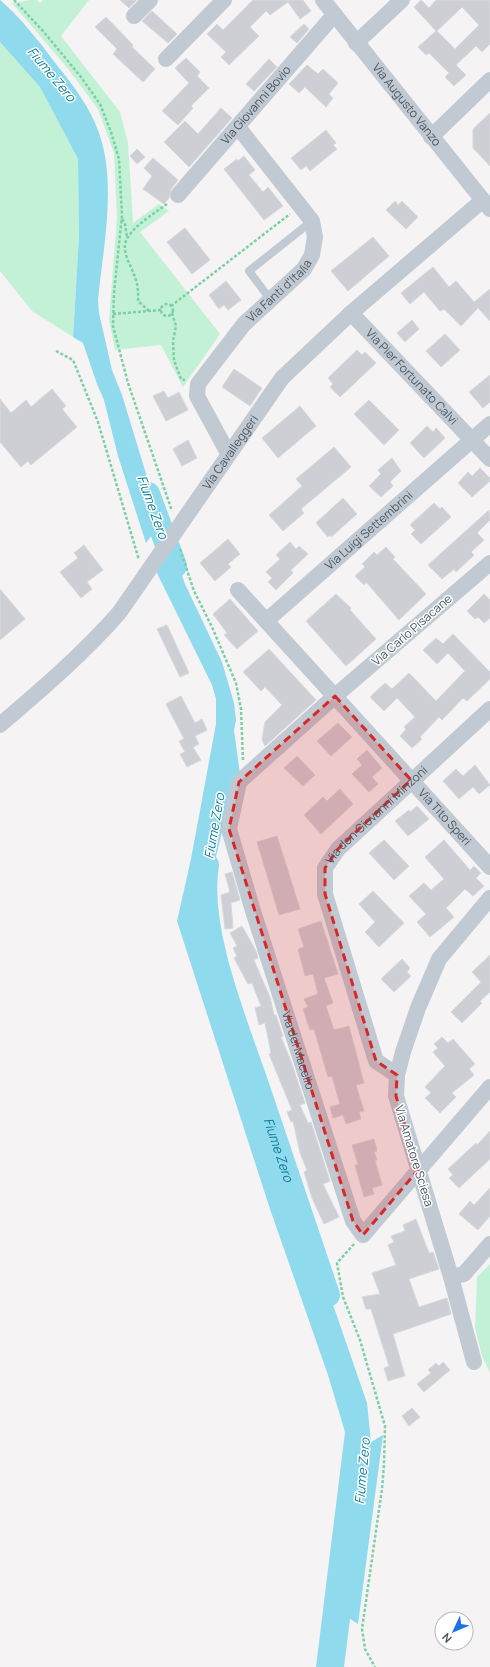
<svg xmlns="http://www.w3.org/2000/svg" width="490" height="1667" viewBox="0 0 490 1667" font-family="Manrope,sans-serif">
<rect width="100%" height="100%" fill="#f5f3f3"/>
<g fill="#c3f1d5">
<polygon points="30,0 37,0 40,3 43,0 89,0 61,36 120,112 128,143 133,223 159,204 169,211 140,232 220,334 183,387 161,345 115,350 109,320 117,218 114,153 98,109 69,70 12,3"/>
<polygon points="0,42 40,87 78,159 79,237 73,337 32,311 0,271"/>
<polygon points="490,1264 490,1373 482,1356 475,1328 477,1277"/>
</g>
<g fill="#90daee">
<path d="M0,0C21,18 39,41 56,64C73,85 90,107 99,133C117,183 103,248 98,300L99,313L112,370L122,395L161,523L146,543L118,456L104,400L97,384L83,343L73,337L79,237L78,159L40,87L0,42Z"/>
<polygon points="172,548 185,584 222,662 234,703 236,720 234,730 240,774 231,794 202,915 285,1177 330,1296 367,1403 371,1442 383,1435 358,1624 350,1619 344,1667 316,1667 345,1432 328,1375 270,1209 177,921 191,859 216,724 216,699 212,685 155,569"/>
</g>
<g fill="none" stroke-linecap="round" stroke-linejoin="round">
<g stroke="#90daee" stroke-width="24">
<polyline points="148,494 175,566"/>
<path id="s1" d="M207,865C196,930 237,1026 258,1088C281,1157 305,1226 328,1295"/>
</g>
</g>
<g fill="#cdcfd5" stroke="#d7d9de" fill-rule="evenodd">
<polygon points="120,0 137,0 129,8"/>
<polygon points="253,0 303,0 311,11 300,19 288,2 270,15 266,11 250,27 259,36 229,65 221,57 226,52 207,34 217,24 223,30"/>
<path d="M421,0L429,8L436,0H490V44L482,52L476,46L456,65L466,75L454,86L445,77L449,73L429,53L426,55L418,47L436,31L414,7ZM462,7L479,25L455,49L437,31Z"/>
<polygon points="152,11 177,34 168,43 142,21"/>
<polygon points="106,17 133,45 132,47 155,69 143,82 113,54 117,49 95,27"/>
<polygon points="304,24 309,29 297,43 290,37"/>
<polygon points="186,58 200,72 197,76 209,88 191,106 193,108 178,125 162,111 189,83 175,68"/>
<polygon points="269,59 277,67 254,91 246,84"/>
<polygon points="307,65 318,74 323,69 338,83 329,94 333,98 326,107 305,87 299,93 289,84"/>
<polygon points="221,108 232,118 189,167 164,142 185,121 198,134"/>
<polygon points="490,113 490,166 473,148 473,129"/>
<polygon points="326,130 336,143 333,145 337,149 310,171 306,166 301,170 291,158"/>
<polygon points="137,149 145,157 137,164 130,156"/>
<polygon points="244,156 255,170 249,175 263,192 268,187 283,206 264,220 224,169 237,159 238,161"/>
<polygon points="153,158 178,180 171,189 169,198 164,204 143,189 152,176 144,168"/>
<polygon points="395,201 398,205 402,201 418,217 406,229 386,210"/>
<polygon points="185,228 210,260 192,274 167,242"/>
<polygon points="373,237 389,256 348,291 331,271"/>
<polygon points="433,267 449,287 456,281 474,302 490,289 490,321 478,308 461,326 444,309 440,311 424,292 410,304 401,293"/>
<polygon points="226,281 241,300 228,310 224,305 219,309 209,295"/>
<polygon points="412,320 419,329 405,342 397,333"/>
<polygon points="445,334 460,350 441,367 426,351"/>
<polygon points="357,350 362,355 365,352 376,363 340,397 330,387 333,384 328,378"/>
<polygon points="234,369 262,388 250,406 222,387"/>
<polygon points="490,375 490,402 483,408 469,392"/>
<polygon points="52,389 66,406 62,409 77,427 31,465 28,461 21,467 0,442 0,399 11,413 26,400 31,407"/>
<polygon points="164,391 168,398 179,392 188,410 166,421 153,396"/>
<polygon points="369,400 399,430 384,445 354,414"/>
<polygon points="300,406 316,426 278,458 262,438"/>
<polygon points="427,426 433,432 436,428 445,438 424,458 410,443"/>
<polygon points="188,440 197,458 182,466 173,449"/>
<polygon points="334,447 351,467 301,509 304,513 283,531 269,515 302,486 296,479"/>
<polygon points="392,458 401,471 390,482 393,486 381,497 369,486 381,474 378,470"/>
<polygon points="480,468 490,478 490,481 472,497 458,483 468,472 472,476"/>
<polygon points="343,498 357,514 331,537 330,535 328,537 316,523"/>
<polygon points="434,503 440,509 442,507 451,517 421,544 411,534 415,530 410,525"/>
<polygon points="489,510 490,520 477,533 484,540 471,552 474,555 456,572 454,569 442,579 428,565"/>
<polygon points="228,539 240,554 228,564 231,567 215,581 200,563"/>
<polygon points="290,542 296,549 299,546 308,554 291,570 293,573 276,590 268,582 272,578 266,572 280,559 276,555"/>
<polygon points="84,545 103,570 87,582 92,589 81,598 60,572 78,558 74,553"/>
<polygon points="386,547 395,557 393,559 426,594 399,620 366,582 364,585 355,576 365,567 362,564 374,552 377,555"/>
<polygon points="0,589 25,619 0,640"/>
<polygon points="336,594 351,608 350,610 376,639 346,666 306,621"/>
<polygon points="484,594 490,600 490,618 484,623 478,617 475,619 467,611"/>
<polygon points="230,599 258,631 237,649 224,635 227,633 213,614"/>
<polygon points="167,625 189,673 180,677 157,629"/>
<polygon points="453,634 490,672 490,679 467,701 463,698 442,720 439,717 420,737 422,739 412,748 400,736 406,729 404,727 415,717 397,698 384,711 370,697 385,683 392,689 409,673 436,701 465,671 448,653 437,664 423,650 436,638 443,644"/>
<polygon points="269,649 316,700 265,746 262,740 265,722 282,705 265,687 261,691 243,672"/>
<polygon points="181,696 195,723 202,719 207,730 195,736 199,744 193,747 201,760 187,767 180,754 185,752 179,741 184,739 166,704"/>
<polygon points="338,723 352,737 331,756 317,741"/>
<polygon points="367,750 382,768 372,777 378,784 369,792 352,774 362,765 357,759"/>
<polygon points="297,756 315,775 303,786 284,768"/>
<polygon points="475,765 490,785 479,794 473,787 459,799 443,781 456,769 463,776"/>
<polygon points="340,789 353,804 321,834 304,815 323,797 327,801"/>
<polygon points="417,806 429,819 408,836 395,821 409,810 410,812"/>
<polygon points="277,836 300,909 279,915 257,842"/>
<polygon points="384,840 409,866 394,880 369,853"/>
<polygon points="444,840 470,870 474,866 481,873 476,878 484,886 473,896 465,889 446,908 454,917 430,937 417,922 426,914 409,896 424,883 431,890 444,879 425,857"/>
<polygon points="232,872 240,900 231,903 233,928 225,929 221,895 230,892 225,874"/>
<polygon points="373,891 404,923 379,947 365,932 375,922 359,904"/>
<polygon points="321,921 338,974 324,978 333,1003 326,1006 334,1030 349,1026 364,1083 356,1085 364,1111 359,1112 361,1119 346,1124 343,1115 333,1118 330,1107 340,1104 332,1076 328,1077 314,1029 310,1030 303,1009 308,1007 304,999 318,994 313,974 305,976 298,949 304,947 298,929"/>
<polygon points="242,926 256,951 258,958 254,960 270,997 274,1015 276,1015 283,1036 281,1037 291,1061 305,1103 300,1105 308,1123 311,1122 330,1181 323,1184 339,1217 324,1224 312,1198 304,1172 307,1170 300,1153 293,1121 291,1122 287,1112 292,1110 269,1054 271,1053 265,1023 259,1025 255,1008 261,1006 252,983 248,984 234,958 237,956 233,948 237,946 230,933"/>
<polygon points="490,955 490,992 480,1001 482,1003 462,1023 451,1012 481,982 472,972"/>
<polygon points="402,959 410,968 407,972 411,976 394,992 381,979"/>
<polygon points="442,1037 448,1043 453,1039 475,1064 469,1069 474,1075 452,1093 456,1097 440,1113 425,1098 431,1093 425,1087 445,1066 433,1052 438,1048 434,1044"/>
<polygon points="490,1131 490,1159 459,1188 449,1178 453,1175 448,1169 476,1143 477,1145"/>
<polygon points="374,1139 377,1151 374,1152 377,1160 375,1160 382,1185 372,1188 374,1194 364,1197 355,1165 358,1164 352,1145"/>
<polygon points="490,1188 490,1216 478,1230 459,1214 470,1201 474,1205"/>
<polygon points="416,1219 429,1253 433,1252 439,1269 409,1279 419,1307 447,1298 451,1314 393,1334 405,1376 388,1381 384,1368 389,1366 371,1309 366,1309 362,1297 380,1294 372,1273 396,1265 388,1245 394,1242 391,1236 405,1231 403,1225"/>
<polygon points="443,1362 450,1370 424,1392 417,1384 431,1373 428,1370 436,1363 439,1366"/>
<polygon points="412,1408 420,1417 409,1426 402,1416"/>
</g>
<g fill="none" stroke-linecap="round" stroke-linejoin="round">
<g stroke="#7ad0a6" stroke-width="2.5" stroke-dasharray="3 2" stroke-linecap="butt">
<polyline points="14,0 43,31 81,77 100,104 111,132 119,159 122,215 114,293 113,326 128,383 172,511"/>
<polyline points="122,219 125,224 127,237"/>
<circle cx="167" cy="310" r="6"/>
<polyline points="171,306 290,214"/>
<path d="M149,311L138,301C139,287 136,278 130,265C127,259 124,251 125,244C128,229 155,213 167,204"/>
<polyline points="172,313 176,326 173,341 174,360 181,379 185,380"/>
<polyline points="113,314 161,310"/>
<polyline points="56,351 73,360 98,422 139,560"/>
<polyline points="180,549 194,591 212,627 236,683 241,709 243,760"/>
<polyline points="354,1244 337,1263 343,1297 360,1340 385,1426 384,1465 382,1489 362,1629 365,1649 375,1667"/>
</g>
<polyline stroke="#c1cad2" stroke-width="8" points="270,299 249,271 312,221"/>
<g stroke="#c1cad2" stroke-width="16">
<path id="s2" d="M323,0L490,209"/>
<polyline points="134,16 150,0"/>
<polyline points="356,43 402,0"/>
<polyline points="166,59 224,0"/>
<polyline points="431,137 490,80"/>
<path id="s3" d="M178,195L334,15"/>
<path id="s4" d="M351,313L490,459"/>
<path id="s5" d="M228,453L197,396L198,384L244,324L304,269L312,255L315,237L312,221L238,127"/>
<path id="s6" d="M490,563L335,696L239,782L229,829L253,911L353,1221L363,1235L490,1087"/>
<path id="s7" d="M238,590L490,867"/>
<path id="s8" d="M266,621L490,424"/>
<path id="s9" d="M0,725C42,689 83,654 119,613L282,378L351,313L483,200"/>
<path id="s10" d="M397,1075L376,1061L325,894V868L338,849L490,709"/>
<polyline points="451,1277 464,1274 490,1244"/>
<polyline points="474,1362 451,1277 396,1096 397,1075 403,1052 418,1008 439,959 490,898"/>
</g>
</g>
<path fill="#d62828" fill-opacity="0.2" stroke="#d62828" stroke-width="3" stroke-dasharray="8 5" stroke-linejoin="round" d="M335,696L411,780L338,849L325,868V894L376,1061L397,1075L396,1096L418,1170L363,1235L353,1221L229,829L239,782Z"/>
<g text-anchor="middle" stroke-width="3" stroke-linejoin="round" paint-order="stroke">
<g font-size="12" fill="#4a5661" stroke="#fff">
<text dy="4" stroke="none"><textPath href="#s3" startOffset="119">Via Giovanni Bovio</textPath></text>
<text dy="4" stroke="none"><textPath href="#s2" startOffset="134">Via Augusto Vanzo</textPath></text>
<text dy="4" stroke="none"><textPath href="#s5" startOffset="201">Via Fanti d'Italia</textPath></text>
<text dy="4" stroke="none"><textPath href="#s4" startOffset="88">Via Pier Fortunato Calvi</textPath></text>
<text dy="4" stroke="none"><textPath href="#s9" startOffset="359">Via Cavalleggeri</textPath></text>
<text dy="4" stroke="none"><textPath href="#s8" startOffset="137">Via Luigi Settembrini</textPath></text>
<text transform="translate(412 630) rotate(-41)" y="4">Via Carlo Pisacane</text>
<text dy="4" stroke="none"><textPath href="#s10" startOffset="300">Via don Giovanni Minzoni</textPath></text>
<text dy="4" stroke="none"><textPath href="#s7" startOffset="307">Via Tito Speri</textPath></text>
<text dy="4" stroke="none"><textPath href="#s6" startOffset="613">Via del Macello</textPath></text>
<text transform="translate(414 1156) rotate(73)" y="4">Via Amatore Sciesa</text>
</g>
<g font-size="13" font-style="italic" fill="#0c7c9b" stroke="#fff">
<text transform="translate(52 74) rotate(50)" y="5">Fiume Zero</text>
<text transform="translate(153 507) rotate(70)" y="5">Fiume Zero</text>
<text transform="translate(214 826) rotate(-80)" y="5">Fiume Zero</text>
<text dy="5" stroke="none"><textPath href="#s1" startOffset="296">Fiume Zero</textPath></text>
<text transform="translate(362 1471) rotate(-85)" y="5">Fiume Zero</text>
</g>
</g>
<g transform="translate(454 1631) rotate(226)"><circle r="19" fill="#ffffff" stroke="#b7bbc0"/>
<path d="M0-3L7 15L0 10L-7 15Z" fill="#1a73e8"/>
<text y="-6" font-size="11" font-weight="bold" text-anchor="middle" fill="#4a5661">N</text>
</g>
</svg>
